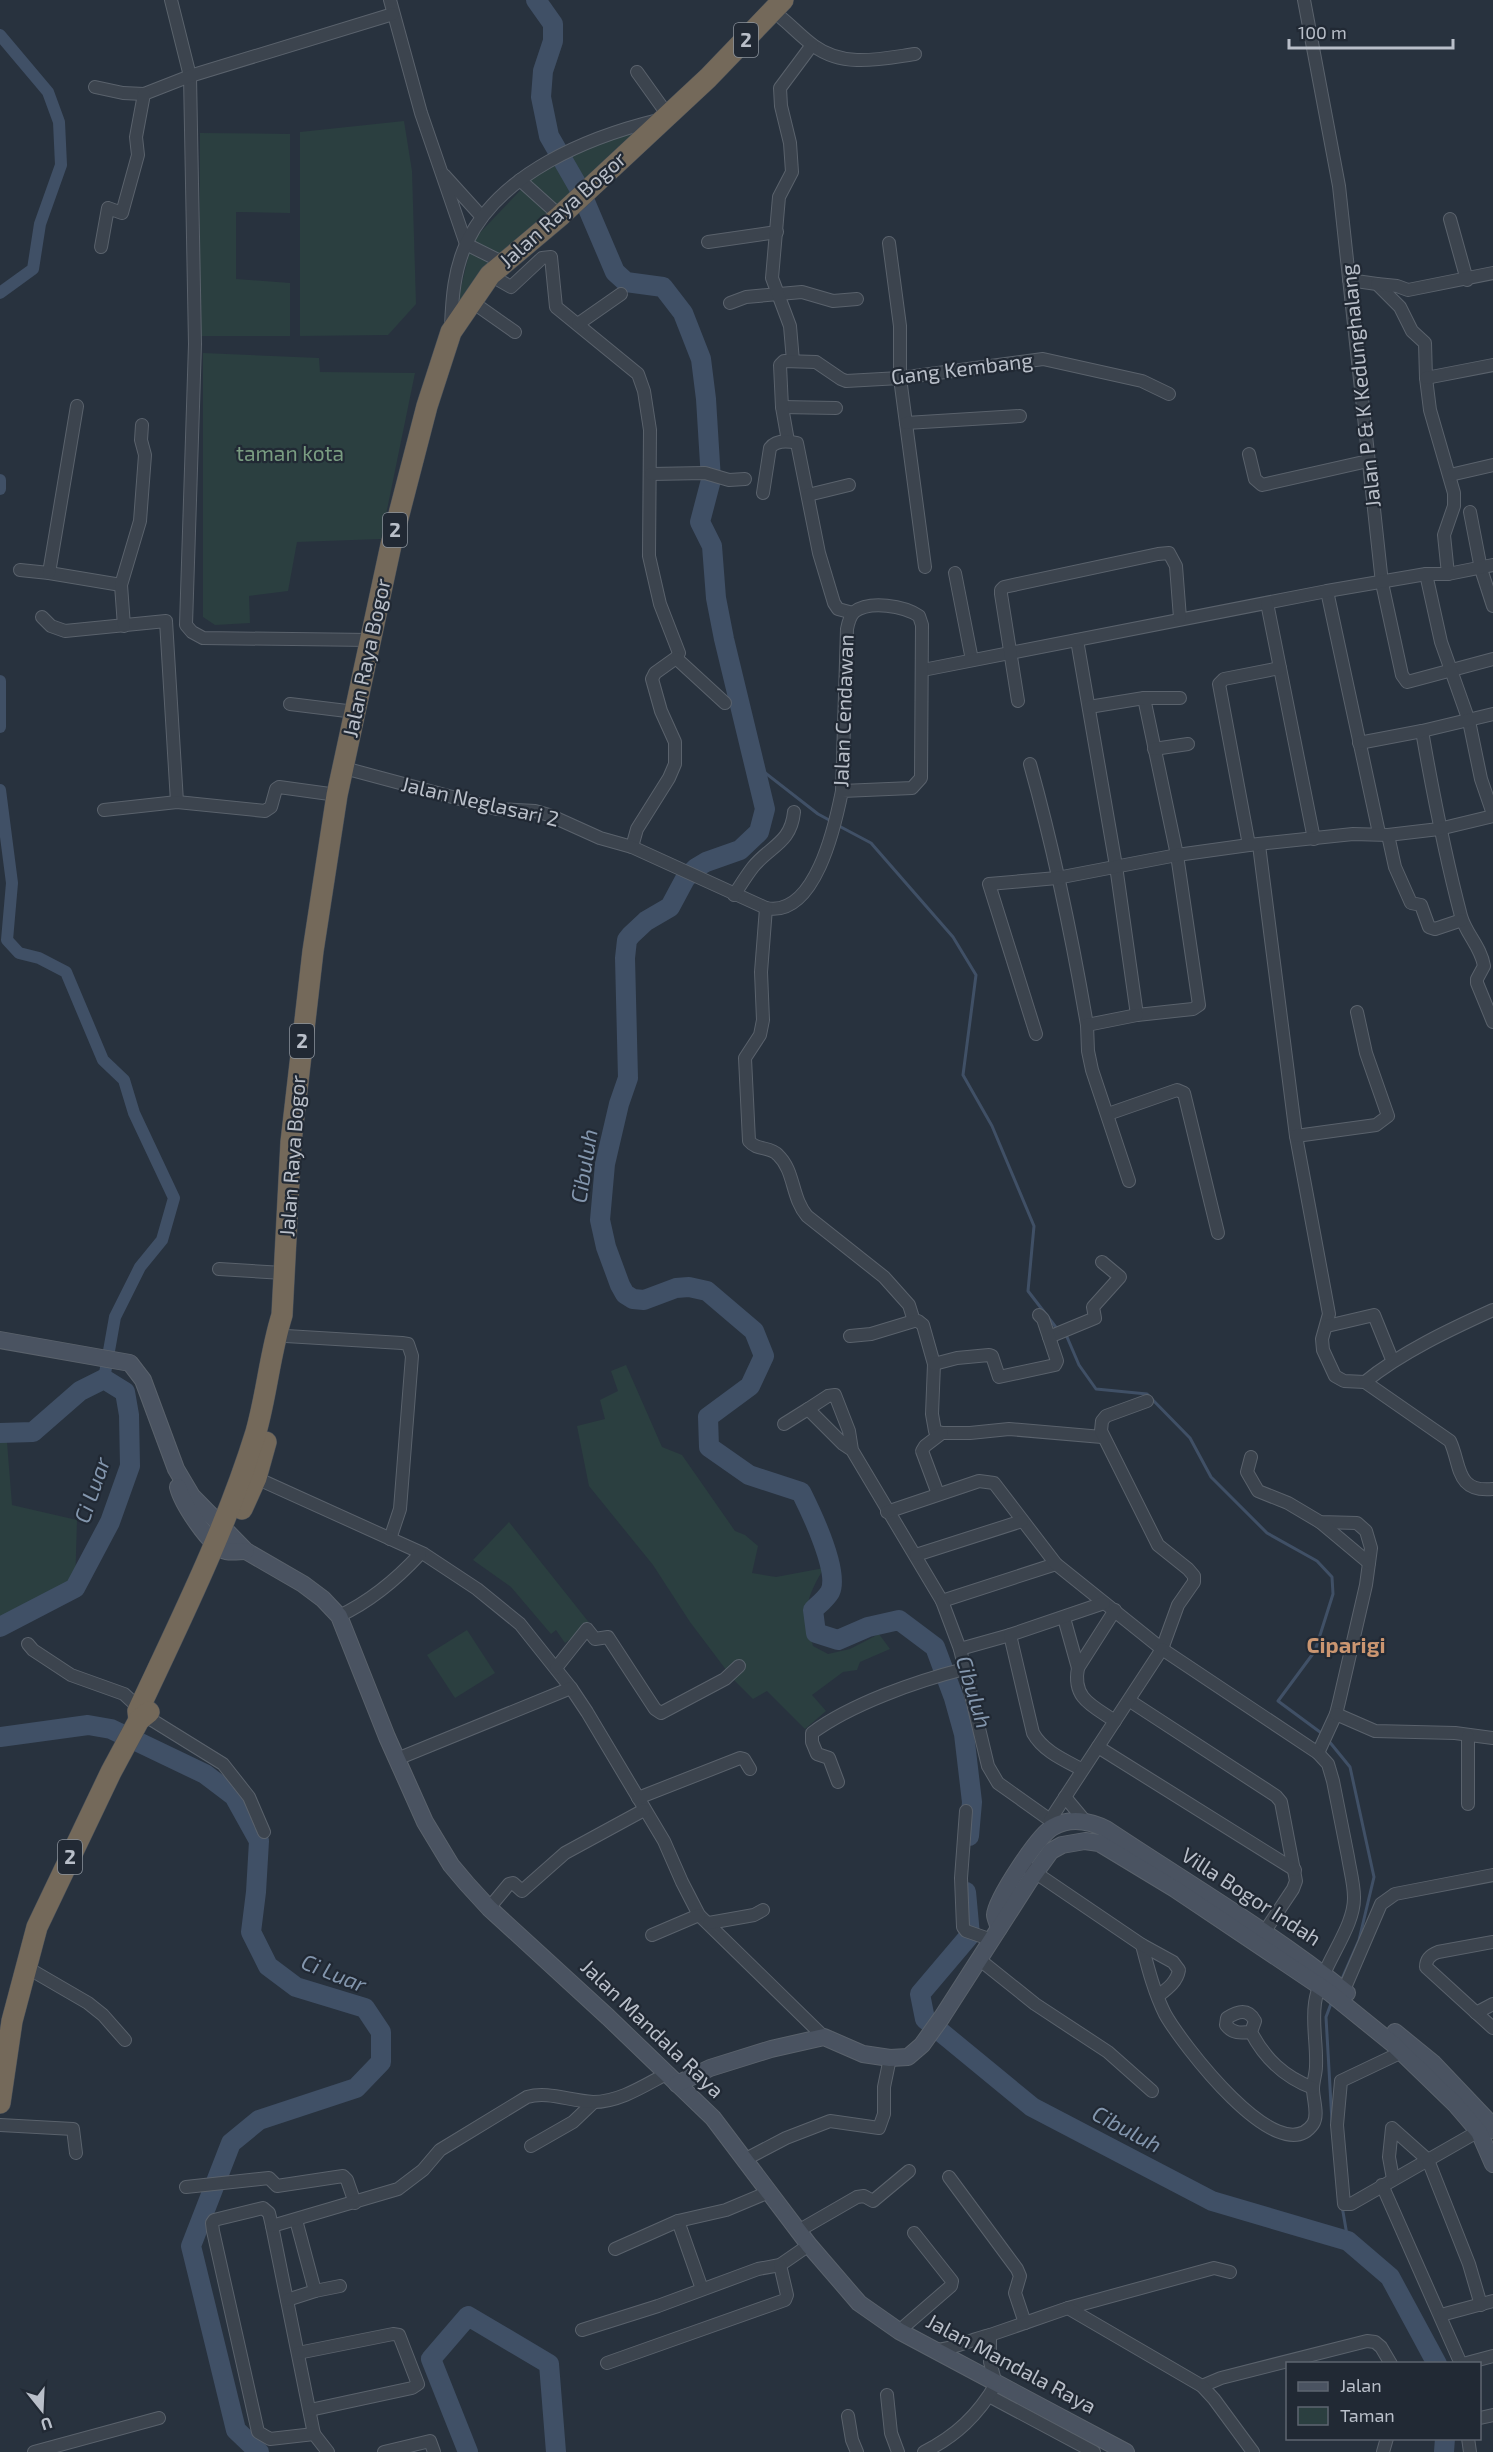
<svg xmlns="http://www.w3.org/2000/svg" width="1493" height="2452" viewBox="0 0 1493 2452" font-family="'Exo 2',sans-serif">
<rect width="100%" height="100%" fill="#28323e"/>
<g fill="#2b3f40">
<polygon points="404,121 412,171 416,304 388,335 300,336 300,132"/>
<polygon points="656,122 457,304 472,241 534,176 592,143"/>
<polygon points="200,133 290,134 290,213 236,212 236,279 290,283 290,336 199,336"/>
<polygon points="203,353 319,358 320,372 415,373 381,539 297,542 288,591 249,596 250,623 215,625 203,617"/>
<path d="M626,1365L662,1447L682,1455L735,1531L745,1535L758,1546L752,1573L776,1577L824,1568C805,1600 803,1610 813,1646L828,1654L850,1649L879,1634L890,1649L860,1662L857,1670L843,1672L812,1695L826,1711L805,1729L767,1691L753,1699L733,1679L690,1622L653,1565L589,1486L577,1426L605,1419L600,1400L618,1391L611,1371Z"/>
<polygon points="0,1430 6,1430 12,1505 77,1520 75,1588 5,1622 0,1627"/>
<polygon points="509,1522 591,1625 565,1643 556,1630 551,1634 511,1587 473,1560"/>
<polygon points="467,1630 495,1673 455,1698 427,1655"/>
</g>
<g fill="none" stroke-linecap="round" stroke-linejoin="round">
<g stroke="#405066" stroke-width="3">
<polyline points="755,765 818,814 831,821"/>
<polyline points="839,826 871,843 953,937 976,975 963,1075 992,1126 1034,1226 1028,1291 1058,1330"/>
<polyline points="1067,1337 1079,1365 1096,1389 1147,1394 1190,1438 1211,1477 1267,1533 1317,1561 1332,1577 1333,1594 1315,1651 1278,1701 1324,1735"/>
<polyline points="1328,1740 1350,1767 1374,1877 1359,1940 1341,1981"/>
<polyline points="1332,2122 1326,2017 1332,2001"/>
<polyline points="1342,2206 1348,2241"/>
</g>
<g stroke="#405066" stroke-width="12">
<polyline points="0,35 48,92 59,122 61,165 40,224 33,269 0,293"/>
<polyline points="0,480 0,489"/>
<polyline points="0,681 0,727"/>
<polyline points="0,790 12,883 7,940 19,953 39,958 66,972 103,1060 124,1080 134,1113 174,1198 162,1240 140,1267 115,1317 104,1379"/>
</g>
<g stroke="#405066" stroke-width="20">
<path d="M536,0L553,24V41L543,71L541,97L549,136L580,190L615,272L626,282L663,287L683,313L701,359L706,399L711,480L700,522L712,546L716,598L724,639L765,809L759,832L740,850L706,862L696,868L685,879L670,907L646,921L631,935L627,940L625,958L628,1078L619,1104L605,1164L600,1220L606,1247L620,1285L625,1294L633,1299L644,1300L676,1288L689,1287L707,1291L754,1331L764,1356L750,1386L708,1417L709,1447L749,1475L801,1492C811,1512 840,1572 830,1592C826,1599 818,1605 813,1610L816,1633L838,1640L868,1627L899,1620L935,1647L954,1698L964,1734L972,1802L969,1836"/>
<polyline points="0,1433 33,1432 80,1391 104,1379 125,1392 129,1415 130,1466 110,1522 75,1588 0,1627"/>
<polyline points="0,1737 88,1725 111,1729 205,1774 234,1796 259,1841 256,1892 251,1932 268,1966 296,1987 365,2008 381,2032 381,2062 356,2088 259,2120 231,2143 191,2246 236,2430 259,2452"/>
<polyline points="966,1892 970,1935 920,1994 925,2019 1032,2107 1212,2201 1348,2241 1390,2277 1437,2364"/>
<polyline points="468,2452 431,2359 468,2316 549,2364 556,2452"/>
<polyline points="1444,2452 1445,2438"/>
</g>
<g stroke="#5a626c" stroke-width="14">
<g id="street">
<polyline points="171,0 190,76 195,344 186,625 192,632 203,638 370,640"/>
<polyline points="390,0 421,113 466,244 504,263"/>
<polyline points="1304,0 1339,186 1382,583 1402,675 1407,682 1411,681 1493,659"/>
<path d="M774,12C788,22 800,36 814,46C844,68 880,59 915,54"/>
<polyline points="637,72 667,114"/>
<polyline points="95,87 123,93 144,94 190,76 393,14"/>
<polyline points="444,175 482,217"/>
<polyline points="520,180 560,216"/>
<polyline points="1450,219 1467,280"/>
<polyline points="708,242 777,232"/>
<polyline points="889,243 900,326 900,378 925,567"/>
<polyline points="101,247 108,208 122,213 138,155 136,137 144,94"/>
<polyline points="490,275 511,287 542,258 551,257 556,307 638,374 644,391 650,430 649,556 660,604 679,653 676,658 655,673 652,679 661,711 675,742 675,764 669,778 637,829 632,847"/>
<polyline points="1349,280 1377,284 1400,307 1412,331 1425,343 1426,378 1430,410 1454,493 1454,506 1444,535 1448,574"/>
<polyline points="1377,284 1397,286 1408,290 1493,273"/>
<polyline points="471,301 515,332"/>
<polyline points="730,303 746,297 802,292 833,301 857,299"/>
<polyline points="578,324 621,294"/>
<path d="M451,327C452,299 454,269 467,242C500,173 588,137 658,120"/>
<polyline points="793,361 790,326 772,278 779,197 792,172 790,143 781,106 780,88 812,45"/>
<polyline points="1426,378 1493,365"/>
<polyline points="782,407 836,408"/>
<polyline points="906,423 1020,416"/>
<polyline points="788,441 782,407 780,365 784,361 816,362 841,379 846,381 900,378 1043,359 1142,381 1169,394"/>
<polyline points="1249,454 1255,479 1262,485 1368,461"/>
<polyline points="651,474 705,473 729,480 745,479"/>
<polyline points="1450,475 1493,465"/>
<path d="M763,493L770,448C776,440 788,441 797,443L819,553L834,603L838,609L853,613"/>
<polyline points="808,495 849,485"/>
<polyline points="1470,512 1481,569 1493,606"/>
<polyline points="20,570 49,573 121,585"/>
<polyline points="49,573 77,406"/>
<polyline points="955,573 972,660"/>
<polyline points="1426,574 1441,642 1469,721 1481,779 1493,814"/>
<polyline points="1327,591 1379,833"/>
<polyline points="42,617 51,626 65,631 166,621 177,802"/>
<polyline points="124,626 121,585 140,521 145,455 141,440 142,425"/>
<polyline points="1077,640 1116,866 1137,1015 1193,1009 1199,1005 1177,855 1144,698"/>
<polyline points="676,658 725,703"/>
<polyline points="1280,668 1314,839"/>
<polyline points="923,670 1327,591 1426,574 1448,574 1493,565"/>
<polyline points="1018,701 1001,594 1001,590 1004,587 1158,554 1169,553 1176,566 1180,618"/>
<polyline points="290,704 355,712"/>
<polyline points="1089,707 1144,698 1180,698"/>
<path d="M1422,731C1433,794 1445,855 1461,916C1466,934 1481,947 1484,966L1477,979V983L1493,1022"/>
<polyline points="1359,743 1422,731 1493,714"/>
<polyline points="1154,749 1188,744"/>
<path d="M1030,764C1054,850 1072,937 1087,1025"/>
<path d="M344,768L497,809L535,811L549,815L600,838L632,847L766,908C815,918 835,826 842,791L847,629C848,624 850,616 854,612C870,600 904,606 919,616L922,625L921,778L912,788L842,791"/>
<polyline points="104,810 177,802 265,811 271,807 276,789 279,787 337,795"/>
<polyline points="1388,835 1395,867 1411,903 1421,905 1429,927 1435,929 1462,920"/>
<polyline points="1249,845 1219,684 1224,679 1280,668 1267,603"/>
<path d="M1259,845L1296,1136L1329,1314L1322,1339L1323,1350L1335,1376L1344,1381L1365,1382L1450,1441C1461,1464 1455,1493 1493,1489"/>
<path d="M734,895C740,886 746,876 753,867C770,846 791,843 794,812"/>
<path d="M766,908L761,972L763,1020L760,1035L745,1058L749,1141C757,1151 770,1146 778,1155C795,1171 791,1197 807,1216L884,1277L909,1305L914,1321"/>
<polyline points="1036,1034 989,884 1057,878 1177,855 1249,845 1353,834 1388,835 1439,829 1493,816"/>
<polyline points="1108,1114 1177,1090 1184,1093 1218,1233"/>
<polyline points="1296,1136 1376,1125 1388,1116 1366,1053 1357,1012"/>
<polyline points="1129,1181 1092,1070 1088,1051 1087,1025 1137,1015"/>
<polyline points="219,1269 284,1273"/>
<polyline points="1327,1326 1374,1315 1391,1357"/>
<polyline points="286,1336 402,1343 408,1344 412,1356 400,1509 390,1539"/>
<polyline points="850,1336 871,1334 914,1321 918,1321 923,1325 934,1364 932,1414 935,1431 942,1433 970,1433 1009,1429 1102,1437"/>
<polyline points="1049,1337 1095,1318 1093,1307 1120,1277 1102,1262"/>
<polyline points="934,1364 957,1358 989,1355 992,1356 999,1377 1055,1365 1057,1361 1043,1319 1039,1315"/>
<path d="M1365,1382C1400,1353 1451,1329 1493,1310"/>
<polyline points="784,1424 808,1409"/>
<polyline points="852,1450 849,1431 835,1395 828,1396 808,1409 843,1444 852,1450 942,1601 1056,1564"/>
<polyline points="1251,1457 1247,1472 1258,1491 1288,1503 1320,1522 1357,1523 1366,1531 1371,1548 1369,1563 1366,1585 1339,1702 1336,1714 1318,1753"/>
<polyline points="256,1478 424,1554 477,1589 520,1624 571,1688 587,1712 664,1841 682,1882 699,1915 824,2037"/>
<polyline points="938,1494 922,1451 925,1446 942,1433"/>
<polyline points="887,1512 979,1481 994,1483 1056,1564 1162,1649 1178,1605 1194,1582 1194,1576 1188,1569 1158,1545 1101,1431 1102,1421 1106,1416 1147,1401"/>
<polyline points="1320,1522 1369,1563"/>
<polyline points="916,1555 1022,1521"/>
<polyline points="942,1601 960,1649 988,1766 998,1783 1050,1820"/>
<path d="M339,1616C371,1601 396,1580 420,1554"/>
<polyline points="1064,1618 1078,1668"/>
<polyline points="28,1644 33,1650 71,1675 124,1694 152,1720 223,1764 249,1797 264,1832"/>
<polyline points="960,1649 1010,1635"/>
<polyline points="556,1668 587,1629 595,1639 608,1637 655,1709 661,1713 725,1679 739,1666"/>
<polyline points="1130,1701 1276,1796 1281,1802 1296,1881 1293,1889 1261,1937"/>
<polyline points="1336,1714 1375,1731 1455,1733 1493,1738"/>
<path d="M1115,1721C1093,1706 1072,1699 1078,1668L1115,1610"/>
<polyline points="1468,1736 1468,1804"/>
<polyline points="1098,1747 1295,1870"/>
<polyline points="397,1759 571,1688"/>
<path d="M1081,1769C1064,1760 1043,1751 1033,1733L1010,1635L1104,1603"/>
<path d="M838,1782L829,1758L817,1754L812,1742V1733C851,1704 917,1681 964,1669"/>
<polyline points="1065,1797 1085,1821"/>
<polyline points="638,1798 740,1758 744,1759 750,1769"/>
<polyline points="966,1811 961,1878 963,1927 966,1931 992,1940"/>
<path d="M1052,1827L1050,1820L1162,1649L1318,1753L1328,1764L1333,1781C1338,1806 1343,1832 1348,1857C1350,1870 1354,1884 1354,1897C1355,1929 1320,1966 1315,2003C1312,2024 1317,2045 1316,2066C1316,2074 1313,2081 1313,2089C1313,2099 1319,2115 1313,2124C1279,2173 1180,2041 1165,2014C1154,1992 1148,1968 1142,1945"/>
<path d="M1030,1869L1142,1945L1173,1962L1179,1970C1177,1982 1167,1989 1158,1996"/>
<polyline points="489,1908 509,1884 513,1883 522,1891 565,1853 644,1810"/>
<polyline points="709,1923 754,1915 763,1910"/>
<polyline points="652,1935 699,1915"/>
<path d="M1493,1942L1438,1952C1430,1955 1426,1959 1426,1967L1493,2028"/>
<polyline points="980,1960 1035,2004 1108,2052 1152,2091"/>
<polyline points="26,1967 88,2003 103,2015 125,2040"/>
<polyline points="1344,1990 1381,1904 1395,1894 1493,1875"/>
<polyline points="1476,2013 1493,2004"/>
<path d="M1251,2032C1241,2033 1233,2034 1226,2025L1227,2018C1238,2011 1248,2008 1255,2021L1251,2032C1265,2059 1284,2077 1313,2088"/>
<polyline points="1402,2052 1341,2081 1337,2125 1344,2204 1351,2204 1484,2128"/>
<polyline points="0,2125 73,2129 76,2153"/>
<polyline points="531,2146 573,2122 594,2102"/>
<polyline points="744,2160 786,2138 830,2121 879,2128 884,2114 884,2087 890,2058"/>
<polyline points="949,2177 1017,2269 1020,2276 1015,2293 1025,2323"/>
<polyline points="1393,2179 1389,2157 1392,2128 1428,2160 1469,2264 1481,2305"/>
<polyline points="1382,2185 1461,2364"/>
<polyline points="186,2187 269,2178 277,2186 343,2176 347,2180 355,2203"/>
<polyline points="678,2221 702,2289"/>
<polyline points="272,2226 314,2434"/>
<polyline points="798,2231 857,2197 864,2196 873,2201 909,2171"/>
<polyline points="615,2249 678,2221 726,2210 769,2192"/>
<polyline points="315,2291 340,2286"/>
<polyline points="287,2300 315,2291 296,2220"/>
<polyline points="1068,2308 1214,2268 1230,2272"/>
<polyline points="1441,2315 1493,2301"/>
<polyline points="582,2330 658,2306 758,2269 780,2265 809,2245"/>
<polyline points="899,2331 951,2286 952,2281 914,2233"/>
<path d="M935,2350C955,2349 971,2339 990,2335"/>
<polyline points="298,2353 393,2334 399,2335 418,2384 412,2388 310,2410"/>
<polyline points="607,2363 785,2300 787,2295 780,2265"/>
<polyline points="1463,2364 1493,2356"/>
<polyline points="1202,2386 1221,2378 1367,2341 1375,2342 1381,2347 1391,2364"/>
<polyline points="887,2395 891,2433 898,2452"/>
<polyline points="989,2396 1094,2452"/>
<polyline points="848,2416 852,2440 857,2452"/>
<polyline points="1480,2418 1493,2415"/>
<polyline points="1468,2438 1470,2452"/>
<polyline points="34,2452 159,2418"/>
<path d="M328,2452L314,2434L270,2439L258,2432L213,2231L212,2223L214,2220L263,2208L269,2213L272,2226L398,2189L423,2170L440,2150L527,2097C548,2091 570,2101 593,2102C620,2102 645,2085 668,2073"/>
<polyline points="384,2452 430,2441 434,2452"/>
<path d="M924,2452C956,2436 978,2415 996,2384L990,2362V2335L1068,2308L1202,2386L1214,2399L1253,2452"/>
<polyline points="1383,2452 1387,2438"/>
</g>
</g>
<g stroke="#5a626c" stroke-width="18">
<g id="secondary">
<polyline points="0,1340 130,1363 143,1380 176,1469 192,1496 246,1551 303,1584 323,1599 339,1616 387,1737 425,1822 451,1865 467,1884 489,1908 608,2017 713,2118 809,2245 859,2303 899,2331 1126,2452"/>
<path d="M178,1487C182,1503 210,1547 226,1551C232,1552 240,1551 246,1551"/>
<path d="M999,1928C998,1924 995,1918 995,1915C996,1899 1039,1834 1053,1827C1070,1817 1090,1821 1106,1829C1187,1883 1271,1932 1347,1993"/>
<polyline points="1395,2032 1433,2063 1491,2124 1493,2130"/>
<polyline points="677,2084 710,2068 771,2049 824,2037 863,2054 890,2058 908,2057 922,2045 942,2017 1030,1880 1051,1851 1062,1845 1085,1841 1099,1843 1175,1889 1330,1993 1393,2044 1455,2104 1479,2132 1493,2164"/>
</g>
</g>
<g stroke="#474f59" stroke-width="22">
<g id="highway">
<polyline points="242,1509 256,1478 266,1442"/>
<path d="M139,1720L138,1711C181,1619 226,1529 256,1432C267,1393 270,1353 282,1315L291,1142L313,951L337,795L391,545L427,406L451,332L490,275L560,216L708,78L783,0"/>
<polyline points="0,2103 12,2021 37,1927 111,1772 139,1720 149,1712"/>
</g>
</g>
<use href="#street" stroke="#3c444e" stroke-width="12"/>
<use href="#secondary" stroke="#4a5361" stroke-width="16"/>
<use href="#highway" stroke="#74695a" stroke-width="21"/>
</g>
<g text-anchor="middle" stroke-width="4.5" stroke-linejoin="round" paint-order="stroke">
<g fill="#212934" stroke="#8b929c" stroke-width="1.5">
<rect x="734" y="23" width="24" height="34" rx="4.5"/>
<rect x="383" y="513" width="24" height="34" rx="4.5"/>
<rect x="290" y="1024" width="24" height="34" rx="4.5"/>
<rect x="58" y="1840" width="24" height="34" rx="4.5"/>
</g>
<g font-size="20" font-weight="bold" fill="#b9bfc9">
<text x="746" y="47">2</text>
<text x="395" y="537">2</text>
<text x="302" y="1048">2</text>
<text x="70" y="1864">2</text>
</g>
<g font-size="21" fill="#b9bfc9" stroke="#212934">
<text transform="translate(563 210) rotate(-42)" y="7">Jalan Raya Bogor</text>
<text transform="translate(962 369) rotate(-7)" y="7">Gang Kembang</text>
<text transform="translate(1361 386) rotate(-96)" y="7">Jalan P &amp; K Kedunghalang</text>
<text transform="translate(367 658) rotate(-78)" y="7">Jalan Raya Bogor</text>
<text transform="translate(844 711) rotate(-88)" y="7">Jalan Cendawan</text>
<text transform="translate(480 802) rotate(13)" y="7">Jalan Neglasari 2</text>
<text transform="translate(293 1156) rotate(-86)" y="7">Jalan Raya Bogor</text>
<text transform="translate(1251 1897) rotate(33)" y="7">Villa Bogor Indah</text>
<text transform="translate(652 2029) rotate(44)" y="7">Jalan Mandala Raya</text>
<text transform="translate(1011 2364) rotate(28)" y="7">Jalan Mandala Raya</text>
</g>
<g font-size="21" fill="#799c81" stroke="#212934">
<text x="290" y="461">taman kota</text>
</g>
<g font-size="22" font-style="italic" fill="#8396ad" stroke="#212934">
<text transform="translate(584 1166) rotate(-81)" y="8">Cibuluh</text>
<text transform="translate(92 1490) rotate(-71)" y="8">Ci Luar</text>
<text transform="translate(974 1692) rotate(73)" y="8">Cibuluh</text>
<text transform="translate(334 1973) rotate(22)" y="8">Ci Luar</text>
<text transform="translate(1127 2129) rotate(28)" y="8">Cibuluh</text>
</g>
<g font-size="22" font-weight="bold" fill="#cb9671" stroke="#212934">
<text x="1346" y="1653">Ciparigi</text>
</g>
</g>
<rect x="1286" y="2362" width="195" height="78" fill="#212934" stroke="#5e6570" stroke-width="1.5"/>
<rect x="1298" y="2382" width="30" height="9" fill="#4a5361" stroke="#5e6570" stroke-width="1.5"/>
<text x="1340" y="2392" font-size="18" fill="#b9bfc9">Jalan</text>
<rect x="1298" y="2407" width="30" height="18" fill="#2b3f40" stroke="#5e6570" stroke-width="1.5"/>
<text x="1340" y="2422" font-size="18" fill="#b9bfc9">Taman</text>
<g transform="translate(42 2410) rotate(162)" stroke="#212934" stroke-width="4.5" paint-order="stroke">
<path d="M0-4.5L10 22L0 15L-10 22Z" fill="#b9bfc9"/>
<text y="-9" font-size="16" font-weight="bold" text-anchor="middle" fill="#b9bfc9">U</text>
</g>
<path d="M1289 39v9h164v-9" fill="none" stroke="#b9bfc9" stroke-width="3"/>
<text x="1298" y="39" font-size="18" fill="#b9bfc9" stroke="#212934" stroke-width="4.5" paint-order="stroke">100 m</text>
</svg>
